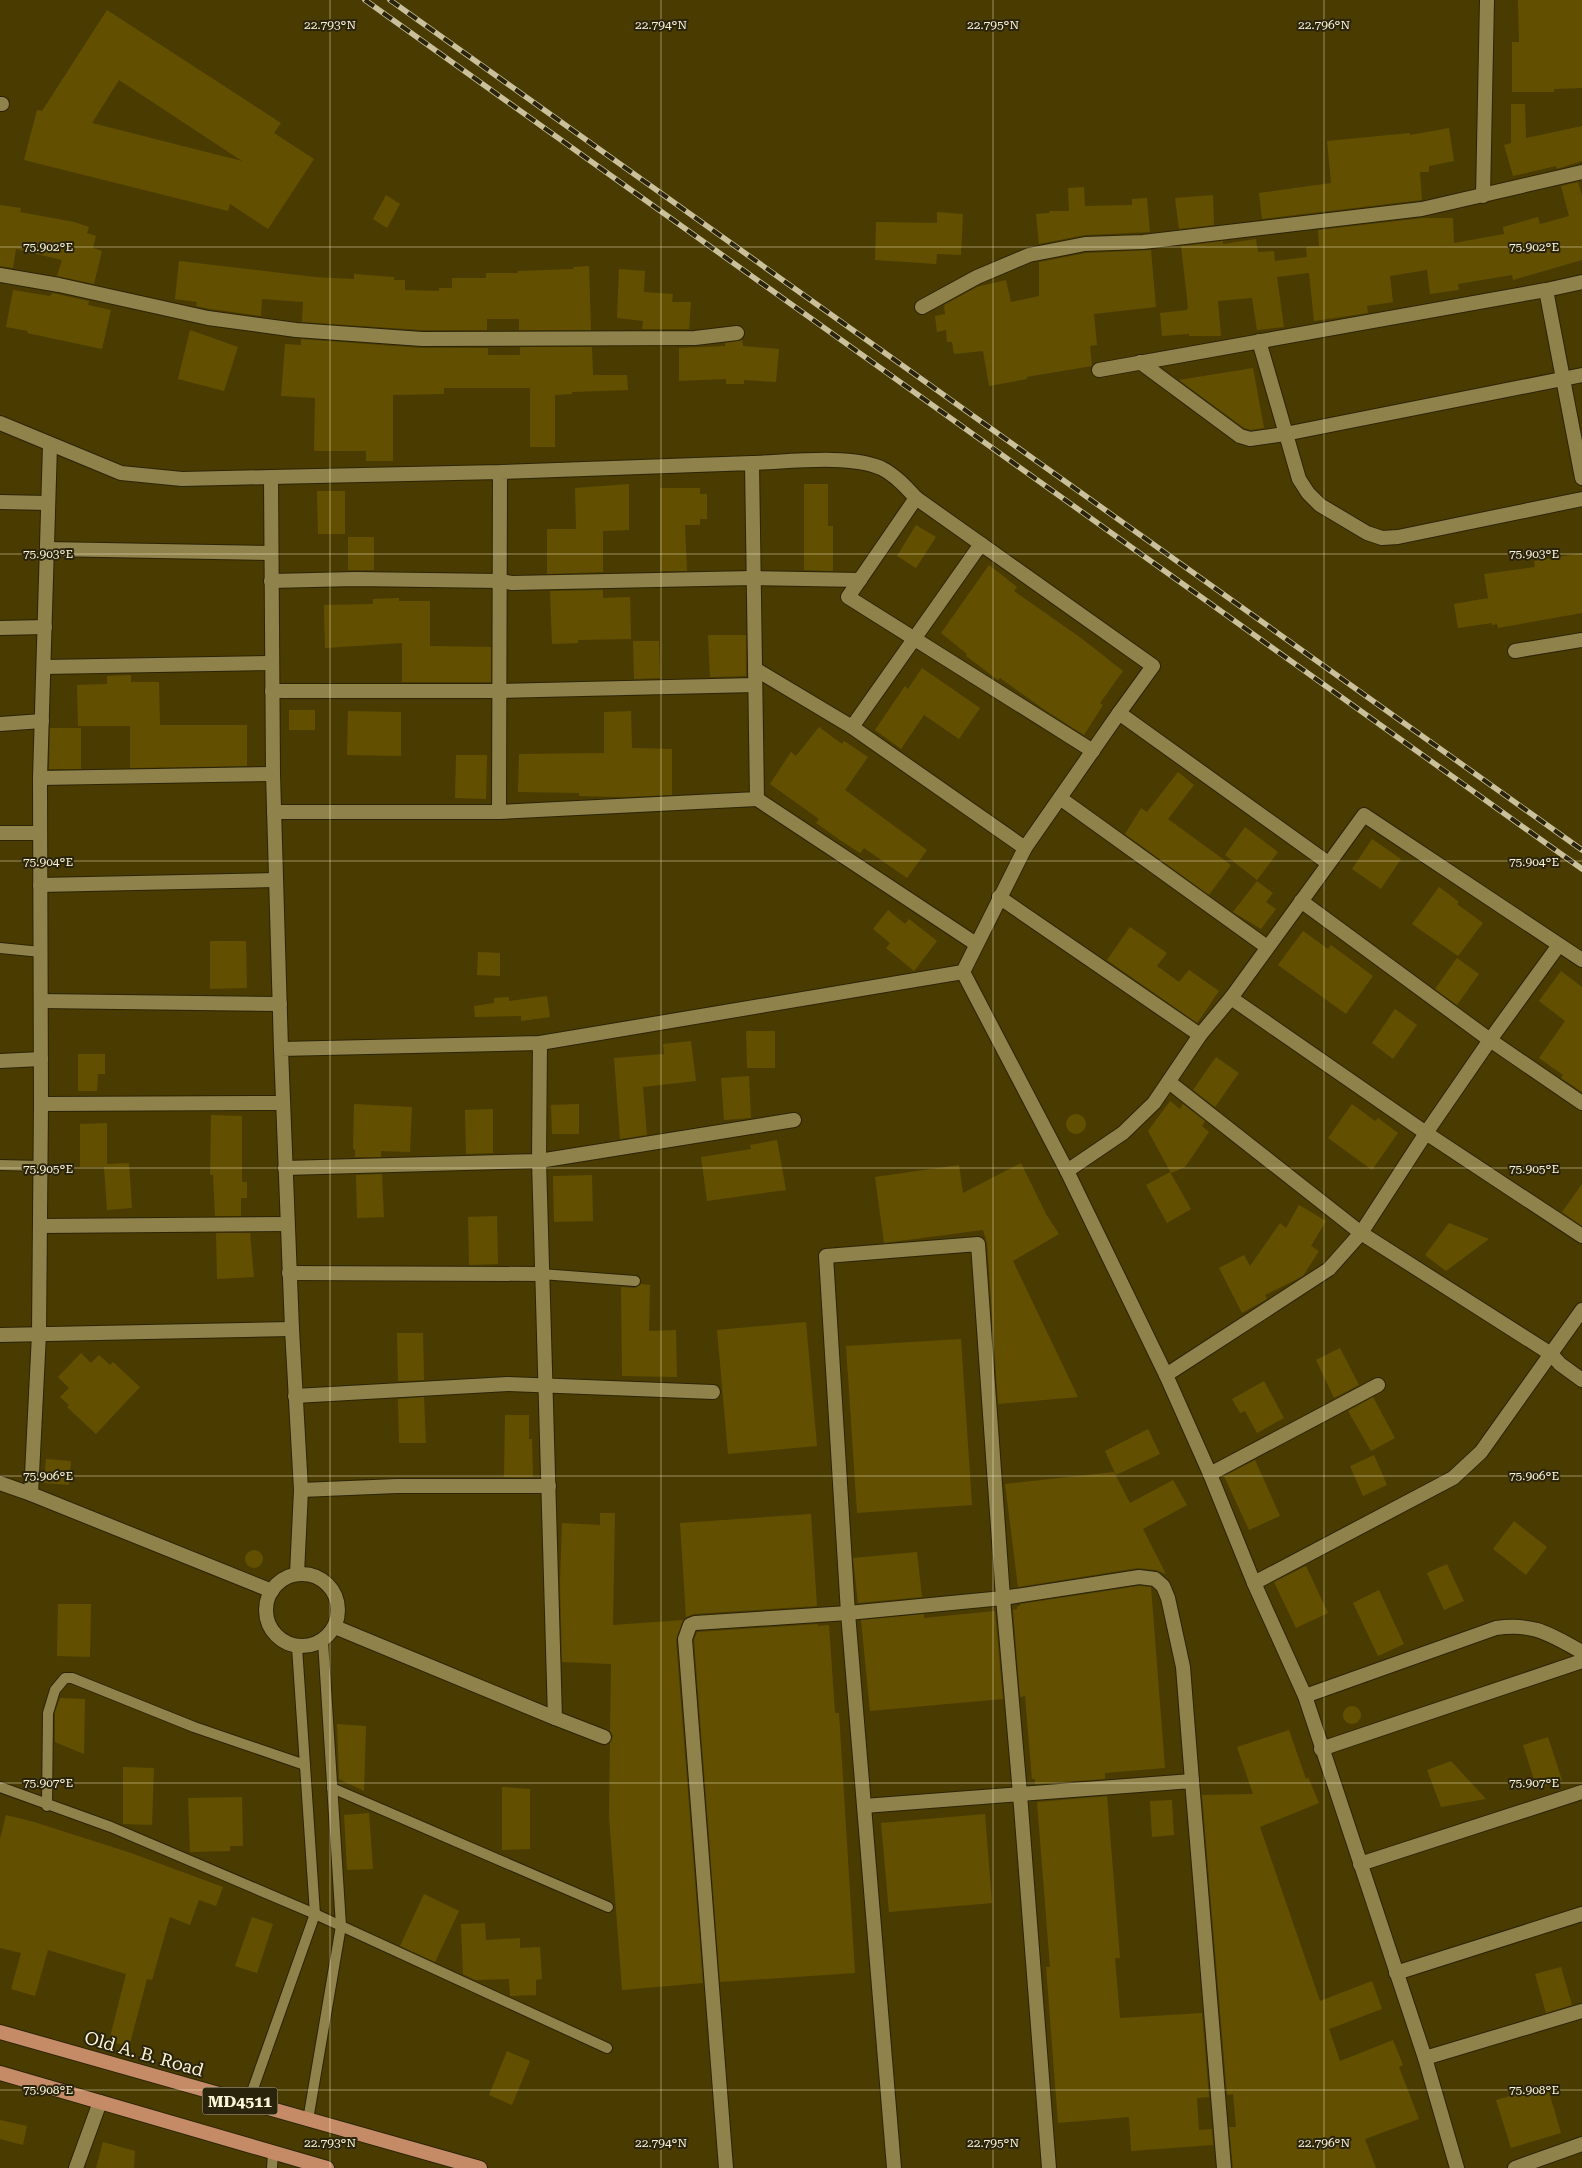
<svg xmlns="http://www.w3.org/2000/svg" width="1582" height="2168" viewBox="0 0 1582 2168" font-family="'Roboto Serif',serif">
<rect width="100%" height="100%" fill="#4a3c00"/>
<g fill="#625000" fill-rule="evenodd">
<polygon points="1518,0 1582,0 1582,88 1554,89 1554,92 1512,92 1512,42 1519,42"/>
<path d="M107,10L281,123L274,133L314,159L268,229L230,204L228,211L24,160L37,110L42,111ZM119,80L242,161L92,123Z"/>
<polygon points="1511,104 1525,104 1526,138 1582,126 1582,161 1557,169 1556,166 1513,176 1504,145 1511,143"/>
<polygon points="1449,128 1454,161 1429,166 1429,172 1420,172 1422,200 1262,219 1259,193 1331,183 1327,141 1410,133 1410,135"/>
<polygon points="1578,182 1582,196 1582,260 1513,280 1512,275 1458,284 1459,290 1430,294 1427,270 1390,276 1393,302 1367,306 1368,313 1314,321 1309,273 1277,277 1284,327 1257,330 1252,298 1218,301 1221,336 1189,336 1189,334 1162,336 1160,313 1187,310 1188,307 1181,246 1223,241 1223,244 1256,239 1258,252 1274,251 1275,261 1307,257 1306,247 1319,246 1318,230 1423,218 1453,218 1454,243 1504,234 1503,227 1538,217 1540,224 1569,216 1561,186"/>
<polygon points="1084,187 1085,206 1132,205 1132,199 1147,198 1150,232 1085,235 1039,244 1036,214 1049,213 1050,211 1069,211 1068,188"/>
<polygon points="386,195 400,204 387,228 373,219"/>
<polygon points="1213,195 1214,225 1179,229 1175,198"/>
<polygon points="0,205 21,208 20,212 74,222 89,227 87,233 96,236 93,248 102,251 94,284 57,276 62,260 16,249 13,268 0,266"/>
<polygon points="937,212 963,214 961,255 937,254 936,264 875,260 876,222 937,223"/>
<polygon points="1151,250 1156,307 1094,314 1097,345 1090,346 1092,366 1026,377 1027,379 989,386 983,351 954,354 952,342 947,342 946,330 937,332 935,316 945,314 944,305 977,287 1006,280 1011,302 1039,296 1039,262 1086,253"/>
<polygon points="179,261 315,277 354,279 354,274 394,277 394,280 405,280 405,290 439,291 439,288 452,288 452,278 486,278 486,273 518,273 518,271 574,269 573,267 589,266 591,330 519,330 519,319 487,319 487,330 422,330 302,322 303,302 262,299 261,316 210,309 196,306 197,302 175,299"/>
<polygon points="619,269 645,271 644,292 673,294 672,302 691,302 689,329 642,329 643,321 617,318"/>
<polygon points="13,290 50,296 52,293 57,294 89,301 88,305 111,310 102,349 27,333 28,331 6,327"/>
<polygon points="190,330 238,347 224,391 178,379"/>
<polygon points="301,339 421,348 488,348 488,355 520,355 520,347 592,347 593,375 627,375 628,390 572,392 572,394 555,395 555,447 530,447 530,388 444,388 444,394 393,395 393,461 366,461 366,451 314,451 315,398 281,396 285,344 301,345"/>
<polygon points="742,340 743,346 779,349 776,382 744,380 744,384 726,384 726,379 679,381 679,348 725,346 725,343"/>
<polygon points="1253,368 1264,428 1251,430 1244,428 1179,380"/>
<polygon points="629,484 629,530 603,531 603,572 547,574 547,529 576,529 575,488"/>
<polygon points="804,484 828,484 828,526 833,526 833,571 804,570"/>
<polygon points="660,488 700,488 700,494 707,494 707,519 700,519 700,525 685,525 687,571 660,571"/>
<polygon points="317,491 345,491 345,534 318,534"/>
<polygon points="916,525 936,537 916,568 897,556"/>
<rect x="348" y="537" width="26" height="33"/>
<polygon points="1582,553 1582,613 1498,628 1497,624 1492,625 1492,623 1458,628 1454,604 1488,598 1484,574 1535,567 1534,561"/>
<polygon points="989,565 1017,587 1014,591 1081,638 1123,671 1100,703 1103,705 1084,735 1045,710 1000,678 998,680 966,656 967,654 941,633"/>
<polygon points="603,590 603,598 630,597 631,639 578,640 578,643 552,644 550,591"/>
<polygon points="399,598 399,601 430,601 430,646 491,647 491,682 402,682 402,643 325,648 324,605 373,604 373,599"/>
<polygon points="708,635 746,635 746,676 710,677"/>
<polygon points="633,641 659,641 660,678 634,679"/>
<polygon points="922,668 980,708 959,739 924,715 901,749 875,730 905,686 908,689"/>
<polygon points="131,675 131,682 159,682 160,725 247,725 247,766 130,768 130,726 78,726 77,685 107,684 107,676"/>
<rect x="289" y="710" width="26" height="20"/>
<polygon points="348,711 401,712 401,756 347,755"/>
<polygon points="631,711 632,748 672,749 672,795 625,797 579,796 579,793 518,792 519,754 604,753 604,712"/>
<polygon points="819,727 842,744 844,741 868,757 845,790 927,850 907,878 864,848 860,853 840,840 816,823 819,819 770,784 791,752 796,756"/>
<polygon points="50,728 81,728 81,769 49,769"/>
<polygon points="456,755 487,755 486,799 455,798"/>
<polygon points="1178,772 1194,785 1168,819 1231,865 1209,895 1125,834 1141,808 1147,812"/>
<polygon points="1245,827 1278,852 1257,880 1225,855"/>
<polygon points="1372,839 1401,859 1381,889 1352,869"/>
<polygon points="1257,881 1273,893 1266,902 1276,909 1261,929 1233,912"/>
<polygon points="1439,887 1459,902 1457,904 1483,923 1458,956 1412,924"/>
<polygon points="888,910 905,924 909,919 937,941 914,971 886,948 890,943 873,929"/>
<polygon points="1130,927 1167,953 1157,966 1179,982 1189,970 1219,991 1197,1023 1107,960"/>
<polygon points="1303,931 1328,949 1331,945 1373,976 1346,1014 1278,965"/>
<polygon points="210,941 246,941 247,988 210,989"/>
<polygon points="478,952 500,953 500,976 477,975"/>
<polygon points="1457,958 1479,974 1457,1005 1435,989"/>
<polygon points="1561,971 1582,987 1582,1092 1561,1078 1563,1075 1539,1058 1565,1021 1539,1001"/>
<polygon points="547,996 550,1017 521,1021 521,1016 475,1017 474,1006 494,1003 494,998 509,997 509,1001"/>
<polygon points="1395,1009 1417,1025 1393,1059 1372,1043"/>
<polygon points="746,1031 775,1031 775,1068 747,1068"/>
<polygon points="691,1041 696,1081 643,1087 647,1135 620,1139 614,1058 664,1054 663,1044"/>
<polygon points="78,1054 105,1054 105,1074 98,1074 97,1091 78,1091"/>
<polygon points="1216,1057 1239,1073 1215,1107 1193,1090"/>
<polygon points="749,1076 751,1118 724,1120 721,1078"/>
<polygon points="1170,1101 1180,1109 1183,1104 1205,1121 1202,1126 1209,1132 1185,1167 1171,1173 1148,1131"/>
<polygon points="354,1104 412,1107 410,1152 381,1151 381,1157 355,1157 355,1150 353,1149"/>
<polygon points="579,1104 579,1134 552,1134 551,1105"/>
<polygon points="1352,1104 1375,1121 1378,1118 1398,1133 1372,1170 1328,1138"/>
<polygon points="493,1109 493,1153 466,1154 465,1110"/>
<circle cx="1076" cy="1124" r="10"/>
<polygon points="211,1115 242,1116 242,1182 247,1182 247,1198 241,1198 241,1216 215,1216 213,1175 210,1175"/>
<polygon points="107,1123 107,1164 129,1163 132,1208 107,1210 104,1167 80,1167 80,1124"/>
<polygon points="777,1140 786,1190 707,1201 701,1157 751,1149 750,1145"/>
<polygon points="1021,1163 1046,1214 1059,1234 1013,1261 1078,1397 998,1404 987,1243 983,1230 884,1243 875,1177 959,1165 963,1193"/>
<polygon points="1170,1172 1191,1209 1167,1223 1146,1185"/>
<polygon points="382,1174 384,1217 357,1218 356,1175"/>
<polygon points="592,1175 593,1221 554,1222 553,1176"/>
<polygon points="1582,1184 1582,1226 1562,1212"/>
<polygon points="1299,1205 1326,1221 1311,1246 1319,1251 1303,1276 1265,1295 1267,1299 1242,1313 1219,1268 1244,1255 1250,1266 1280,1223 1286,1228"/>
<polygon points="497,1216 498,1264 469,1265 468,1217"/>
<polygon points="1449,1223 1489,1239 1446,1271 1425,1255"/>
<polygon points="216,1233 250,1233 254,1277 217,1279"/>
<polygon points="641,1284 650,1285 649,1331 676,1330 677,1377 622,1376 621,1287 635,1288"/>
<polygon points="806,1322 817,1446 728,1454 717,1330"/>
<polygon points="397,1333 423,1333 424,1380 398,1381"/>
<polygon points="961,1339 972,1505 857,1513 846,1346"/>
<polygon points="1340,1348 1359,1385 1334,1398 1316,1360"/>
<polygon points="81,1353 91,1363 99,1355 110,1365 113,1362 140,1387 96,1434 67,1407 69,1405 60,1397 69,1388 58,1377"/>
<polygon points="1264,1381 1284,1418 1257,1433 1245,1411 1240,1413 1232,1399"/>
<polygon points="424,1397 426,1443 399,1443 398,1399"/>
<polygon points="1373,1397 1395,1438 1371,1451 1348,1411"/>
<polygon points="505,1415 529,1415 529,1439 532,1439 533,1477 504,1477"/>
<polygon points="1148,1429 1160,1454 1116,1475 1105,1451"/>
<polygon points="1374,1455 1387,1485 1363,1496 1350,1466"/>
<polygon points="46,1459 71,1461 69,1485 44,1483"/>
<polygon points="1255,1460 1280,1516 1249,1530 1224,1476"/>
<polygon points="1114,1472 1130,1503 1173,1480 1187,1505 1143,1529 1166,1574 1156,1570 1138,1568 1018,1587 1005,1484"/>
<polygon points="600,1513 615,1513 613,1625 683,1620 676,1640 703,1983 622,1990 609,1816 610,1743 613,1736 610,1731 611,1664 562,1662 560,1583 562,1523 600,1525"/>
<polygon points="811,1514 817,1606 694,1614 686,1617 680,1523"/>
<polygon points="1514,1521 1547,1547 1526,1575 1493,1549"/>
<circle cx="254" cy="1559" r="9"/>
<polygon points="917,1552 922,1597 858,1603 853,1558"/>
<polygon points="1447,1564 1464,1601 1444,1610 1427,1573"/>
<polygon points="1306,1566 1328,1613 1296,1628 1274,1582"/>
<polygon points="1139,1586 1151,1587 1165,1768 1105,1773 1105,1779 1035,1784 1035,1779 1032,1779 1025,1696 1020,1697 1013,1610 1017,1609 1017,1606 1020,1606 1020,1604"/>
<polygon points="1379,1590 1404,1644 1378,1656 1353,1603"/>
<polygon points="58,1604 91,1604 90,1657 57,1656"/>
<polygon points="995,1611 1003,1699 870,1711 861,1620 924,1614 924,1618"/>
<polygon points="818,1624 818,1626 829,1625 835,1713 839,1713 855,1973 720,1982 694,1640 697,1632"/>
<polygon points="60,1698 85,1699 84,1754 55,1742 55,1712"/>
<circle cx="1352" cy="1715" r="9"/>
<polygon points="337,1724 366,1726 364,1791 339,1779"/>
<polygon points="1289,1730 1306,1779 1308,1777 1319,1803 1260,1827 1320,2001 1372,1981 1382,2009 1329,2029 1340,2061 1393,2040 1403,2065 1399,2067 1419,2119 1365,2139 1376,2168 1233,2168 1229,2127 1236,2127 1233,2094 1227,2095 1202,1795 1253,1794 1237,1747"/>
<polygon points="1548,1737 1562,1780 1537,1789 1523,1745"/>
<polygon points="1451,1761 1486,1799 1441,1807 1427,1770"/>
<polygon points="123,1767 154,1768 152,1825 123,1824"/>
<polygon points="502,1787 530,1789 530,1849 502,1850"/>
<polygon points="1107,1796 1120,1958 1115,1958 1120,2018 1202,2013 1209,2097 1197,2098 1199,2130 1212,2129 1213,2145 1131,2151 1129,2117 1058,2123 1046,1967 1050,1967 1037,1802"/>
<polygon points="242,1797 243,1846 230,1846 230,1851 190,1852 188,1798"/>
<polygon points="1172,1800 1174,1835 1152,1837 1150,1801"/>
<polygon points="369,1813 373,1869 347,1870 344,1815"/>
<polygon points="985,1814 992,1903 889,1912 881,1823"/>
<polygon points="6,1815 34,1822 131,1853 223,1887 216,1906 199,1900 190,1925 170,1917 152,1980 147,1979 129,2047 109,2041 126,1974 48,1950 35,1996 11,1989 21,1953 0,1948 0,1839"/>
<polygon points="424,1894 459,1911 435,1962 400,1946"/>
<polygon points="252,1917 273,1924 257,1973 235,1966"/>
<polygon points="485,1923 486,1940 520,1938 520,1948 540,1947 542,1979 536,1980 536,1995 510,1996 509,1979 475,1980 463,1974 461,1924"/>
<polygon points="1561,1967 1572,2005 1546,2013 1535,1974"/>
<polygon points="507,2051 530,2061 512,2105 489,2095"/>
<polygon points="1547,2085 1561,2133 1511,2148 1496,2100"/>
<polygon points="0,2120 27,2126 23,2145 0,2139"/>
<polygon points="103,2142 135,2151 134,2168 96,2168"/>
</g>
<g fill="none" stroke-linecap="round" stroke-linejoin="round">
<g stroke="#2b2407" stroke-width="12">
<g id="service">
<polyline points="0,948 41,952"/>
<polyline points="0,1165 41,1166"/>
<polyline points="541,1274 635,1281"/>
<polyline points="0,1787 111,1827 315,1914 607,2048"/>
<polyline points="332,1788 608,1907"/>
<polyline points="47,1806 48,1713 55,1690 65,1678 72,1678 194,1727 305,1765"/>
<polyline points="248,2103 315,1914 297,1647"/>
<polyline points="308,2120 341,1926 323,1641"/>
<polyline points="272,2168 273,2152"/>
</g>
</g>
<g stroke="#2b2407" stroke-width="16">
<g id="minor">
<polyline points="0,104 2,104"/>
<polyline points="1483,196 1487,0"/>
<polyline points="0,275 59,285 208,318 296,330 422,339 695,338 737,333"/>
<polyline points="1582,282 1546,290 1582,478"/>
<polyline points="922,307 977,277 1029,255 1085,244 1143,242 1422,209 1582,172"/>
<polyline points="1259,341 1299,479 1308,493 1320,505 1367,533 1382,538 1398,537 1582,499"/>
<polyline points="1140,362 1240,436 1250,439 1285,434 1582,375"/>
<polyline points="1099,370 1546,290"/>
<polyline points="0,423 121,473 182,479 271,477 273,774 281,1049"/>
<polyline points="50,445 40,778 41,1104 39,1334 31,1494 272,1591"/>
<path d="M752,463C787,462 850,454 881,468C895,475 906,487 916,498"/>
<polyline points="271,477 500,472 499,812 757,799 752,463 500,472"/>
<polyline points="0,502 48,503"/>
<polyline points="981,544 916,498 848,597 1093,751"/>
<polyline points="47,549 271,553"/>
<polyline points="271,581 355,579 500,581 512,583 753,578 860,580"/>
<polyline points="0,628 45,627"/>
<polyline points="1515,651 1582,640"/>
<polyline points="44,667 272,663"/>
<polyline points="755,669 852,727 1025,848 1119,713 1328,863"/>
<polyline points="272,691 499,691 755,685"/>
<polyline points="0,724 42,721"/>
<polyline points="852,727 981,544 1153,666 1119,713"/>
<polyline points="40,778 273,774"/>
<polyline points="1060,798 1267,947"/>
<polyline points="757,799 976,944"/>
<polyline points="274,812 499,812"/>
<polyline points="0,833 40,833"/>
<polyline points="40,885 276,880"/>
<polyline points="999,897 1200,1035"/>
<polyline points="1301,901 1490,1040 1559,945"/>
<polyline points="963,972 1067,1171 1166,1375 1210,1474 1254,1583 1305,1696 1425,2058 1457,2168"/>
<polyline points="1231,998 1426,1133 1582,1236"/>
<polyline points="41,1001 280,1004"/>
<polyline points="0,1061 41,1059"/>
<polyline points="1169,1082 1361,1233 1551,1354 1560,1364 1582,1380"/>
<polyline points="41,1104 283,1103"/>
<polyline points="285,1168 539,1161 794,1120"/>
<polyline points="1067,1171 1123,1133 1154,1103 1200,1035 1231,998 1364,815 1582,960"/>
<polyline points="40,1226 287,1224"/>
<polyline points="289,1273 541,1274"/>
<polyline points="0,1335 292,1329"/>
<polyline points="1166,1375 1329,1269 1361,1233 1426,1133 1490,1040 1582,1103"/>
<polyline points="295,1396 508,1384 713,1392"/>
<polyline points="1210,1474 1378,1385"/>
<polyline points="0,1483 31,1494"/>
<polyline points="301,1490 397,1486 549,1486"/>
<circle cx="302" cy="1610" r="36"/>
<polyline points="297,1574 301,1490 292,1329 281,1049 540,1043 963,972 1025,848"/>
<polyline points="1254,1583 1453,1478 1481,1452 1582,1310"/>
<polyline points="335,1627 555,1718 539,1161 540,1043"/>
<path d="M1305,1696L1496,1628C1535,1623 1549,1634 1582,1652"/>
<polyline points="555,1718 604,1737"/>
<polyline points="1321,1749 1582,1661"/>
<polyline points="864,1806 1020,1794 1049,2168"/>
<polyline points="1360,1864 1582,1792"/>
<polyline points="1396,1973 1582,1914"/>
<polyline points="1425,2058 1582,2011"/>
<polyline points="76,2168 100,2102"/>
<polyline points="726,2168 685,1639 690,1625 695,1623 848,1613 1003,1598 1139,1577 1155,1579 1163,1586 1168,1598 1183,1667 1192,1781"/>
<polyline points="894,2168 848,1613 826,1256 978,1244 1003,1598 1020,1794 1192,1781 1224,2168"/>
<polyline points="1515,2168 1582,2144"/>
</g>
</g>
<g stroke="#2b2407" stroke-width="16">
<g id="primary">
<polyline points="0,2032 480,2168"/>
<polyline points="0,2073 327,2168"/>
</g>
</g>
<use href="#service" stroke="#90824b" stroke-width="10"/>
<use href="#minor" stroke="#90824b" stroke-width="14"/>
<use href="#primary" stroke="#c58b67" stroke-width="14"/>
<g stroke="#cac19c" stroke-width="5.5">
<g id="rail">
<polyline points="365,0 1582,869"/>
<polyline points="390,0 1582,850"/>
</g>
</g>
<use href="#rail" stroke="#2a240d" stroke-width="4" stroke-dasharray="11" stroke-linecap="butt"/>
</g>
<path fill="none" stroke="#fcf5d8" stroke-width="1" stroke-opacity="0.45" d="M330,0V2168M661,0V2168M993,0V2168M1324,0V2168M0,247H1582M0,554H1582M0,861H1582M0,1168H1582M0,1476H1582M0,1783H1582M0,2090H1582"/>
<g text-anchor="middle" stroke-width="4" stroke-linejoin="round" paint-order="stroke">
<rect fill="#2a240d" stroke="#bdb69b" stroke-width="1" x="202.5" y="2087.5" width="75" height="27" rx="4"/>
<g font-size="16" font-weight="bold" fill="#fcf5d8">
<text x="240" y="2107">MD4511</text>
</g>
<g font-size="18" fill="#fcf5d8" stroke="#2a240d">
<text transform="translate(144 2054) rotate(16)" y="6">Old A. B. Road</text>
</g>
</g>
<g font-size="12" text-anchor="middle" fill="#fcf5d8" stroke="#2a240d" stroke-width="4" stroke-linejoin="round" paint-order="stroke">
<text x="330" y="29">22.793°N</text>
<text x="661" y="29">22.794°N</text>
<text x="993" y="29">22.795°N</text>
<text x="1324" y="29">22.796°N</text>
<text x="1534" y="251">75.902°E</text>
<text x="48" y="251">75.902°E</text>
<text x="1534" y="558">75.903°E</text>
<text x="48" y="558">75.903°E</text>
<text x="1534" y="866">75.904°E</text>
<text x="48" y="866">75.904°E</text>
<text x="1534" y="1173">75.905°E</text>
<text x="48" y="1173">75.905°E</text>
<text x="1534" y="1480">75.906°E</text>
<text x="48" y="1480">75.906°E</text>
<text x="48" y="1787">75.907°E</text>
<text x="1534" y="1787">75.907°E</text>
<text x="1534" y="2094">75.908°E</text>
<text x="48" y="2094">75.908°E</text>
<text x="330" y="2147">22.793°N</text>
<text x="661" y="2147">22.794°N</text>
<text x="993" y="2147">22.795°N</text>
<text x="1324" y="2147">22.796°N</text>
</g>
</svg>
